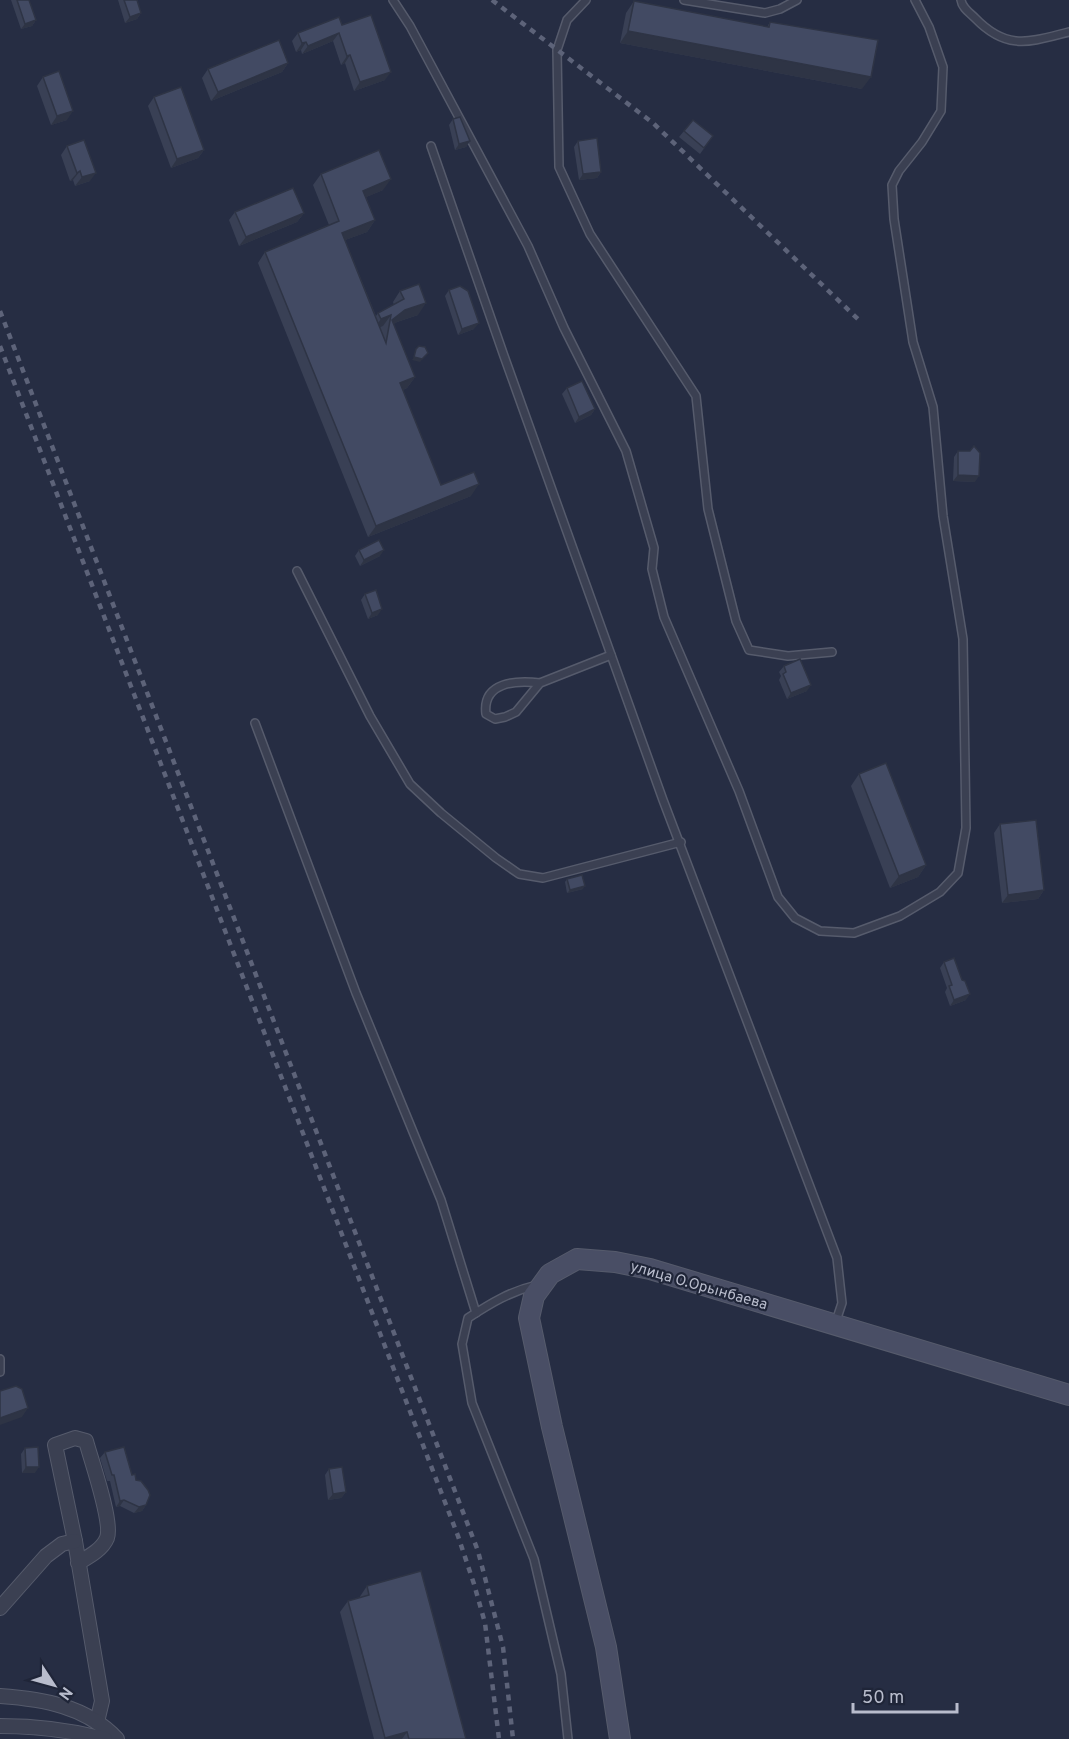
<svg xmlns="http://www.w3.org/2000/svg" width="1069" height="1739" viewBox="0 0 1069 1739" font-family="Overpass,sans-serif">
<rect width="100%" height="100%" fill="#262d43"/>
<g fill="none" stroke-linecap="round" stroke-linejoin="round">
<g stroke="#565b6c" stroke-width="10">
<g id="lane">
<polyline points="393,0 410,26 528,246 564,328 626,451 654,548 652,569 664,617 739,791 778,897 795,918 820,931 854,933 900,916 940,892 958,873 966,828 963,639 943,516 933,407 913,342 894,219 892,185 899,171 922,142 941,111 943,67 929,27 915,0"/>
<polyline points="586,0 567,20 557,50 559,167 590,234 696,396 708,509 736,621 749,650 788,656 832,652"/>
<polyline points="684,0 765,13 780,9 797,0"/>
<path d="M961,0C962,8 970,13 975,18C1007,51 1029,42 1069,32"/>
<polyline points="431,146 504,356 663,800 837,1258 842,1303 835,1324"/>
<polyline points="297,571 370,716 410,784 441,813 496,858 519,874 543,878 681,842"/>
<path d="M540,683C516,680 482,682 486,714L495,719L505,717L516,712L540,683L611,655"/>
<polyline points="255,723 356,993 441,1200 476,1313"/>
<path d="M537,1285C511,1291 491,1303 468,1318L462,1344L472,1403L534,1559L561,1674L568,1739"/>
<polyline points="0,1359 0,1372"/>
</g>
</g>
<g stroke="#565b6c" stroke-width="16">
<g id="street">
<path d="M78,1563C88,1557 102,1550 107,1538C113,1522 91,1460 86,1441L75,1438L55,1445L75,1541L102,1701L97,1722"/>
<polyline points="0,1608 46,1556 62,1544 75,1541"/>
<path d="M0,1696C43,1699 86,1706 117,1739"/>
<path d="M0,1726C35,1726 70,1730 105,1739"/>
</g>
</g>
<g stroke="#565b6c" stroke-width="22">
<polyline id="secondary" points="620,1739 606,1647 552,1427 529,1318 534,1296 550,1274 577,1259 615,1262 650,1269 1069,1395"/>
</g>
<use href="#lane" stroke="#3b4052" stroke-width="7"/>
<use href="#street" stroke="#3b4052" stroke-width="14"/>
<use href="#secondary" stroke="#494e65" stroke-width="20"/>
<g stroke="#5d6379" stroke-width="4.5" stroke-dasharray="6 6" stroke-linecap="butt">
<polyline points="492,0 653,123 861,322"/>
<polyline points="0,311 478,1551 503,1647 513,1739"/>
<polyline points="0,346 458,1536 474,1584 485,1623 499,1739"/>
</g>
</g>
<g fill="#394055">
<polygon points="11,0 29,0 36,20 32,26 21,29"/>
<polygon points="118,0 137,0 141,13 137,19 125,23"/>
<polygon points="634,1 767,27 770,22 862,89 620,43 626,13"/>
<polygon points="342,25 385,80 354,91 345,63 341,65 333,41 302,54 301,50 296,52 292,41 298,33"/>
<polygon points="288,63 282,72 211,101 202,78 208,69"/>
<polygon points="43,77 67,120 51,125 37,86"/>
<polygon points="154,97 204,150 198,158 171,168 148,106"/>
<polygon points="453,119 470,141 466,147 455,150 449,125"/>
<polygon points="684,131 713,136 700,154 679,137"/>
<polygon points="578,141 601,172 597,178 579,180 574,147"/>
<polygon points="67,146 90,181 75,186 73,180 70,181 61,155"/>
<polygon points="321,174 383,190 366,197 375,220 367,232 345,240 376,316 378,313 394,305 393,302 400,291 418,315 397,322 393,324 415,377 407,388 403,390 441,485 471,496 368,537 258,263 265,252 329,225 313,185"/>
<polygon points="235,212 304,213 297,222 239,246 229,220"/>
<polygon points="449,290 474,329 458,335 445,296"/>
<polygon points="567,388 595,409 591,415 575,423 562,394"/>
<polygon points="958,451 975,482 953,481 954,457"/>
<polygon points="359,550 380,556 360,566 355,556"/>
<polygon points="365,594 378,615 368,619 361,600"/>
<polygon points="784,666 807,691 787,699 779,680 781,676 779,672"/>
<polygon points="859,774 926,865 918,877 890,888 851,786"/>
<polygon points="1000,824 1044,890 1038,899 1002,903 994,833"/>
<polygon points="567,879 583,889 567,893 565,882"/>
<polygon points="944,962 966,1000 950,1006 945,992 947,988 940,968"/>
<polygon points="25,1448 35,1473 22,1473 21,1454"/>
<polygon points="105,1452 132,1475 136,1480 146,1505 142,1511 134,1513 120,1506 116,1507 110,1481 107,1481 100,1458"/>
<polygon points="329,1469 346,1492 341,1498 328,1500 325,1475"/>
<polygon points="367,1586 466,1739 374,1739 340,1612 348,1601 359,1598"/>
</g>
<g fill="#2e3445">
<polygon points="141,13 137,19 125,23 130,17"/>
<polygon points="36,20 32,26 21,29 25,24"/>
<polygon points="628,31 871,77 862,89 620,43"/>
<polygon points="339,33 333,41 302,54 308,46"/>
<polygon points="306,42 301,50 296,52 302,43"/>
<polygon points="350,55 345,63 341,65 347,56"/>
<polygon points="288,63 282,72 211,101 218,92"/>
<polygon points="391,72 385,80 354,91 360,82"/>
<polygon points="73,111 67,120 51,125 57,116"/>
<polygon points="470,141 466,147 455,150 459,144"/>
<polygon points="204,150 198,158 171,168 177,159"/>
<polygon points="80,171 73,180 70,181 77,173"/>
<polygon points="601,172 597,178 579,180 583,174"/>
<polygon points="96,173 90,181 75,186 82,177"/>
<polygon points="391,179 383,190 355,202 363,191"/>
<polygon points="304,213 297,222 239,246 246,237"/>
<polygon points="375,220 367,232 334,244 342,233"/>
<polygon points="426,303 418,315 397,322 389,328 392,320 405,310"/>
<polygon points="391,315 383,326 373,330 381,319"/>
<polygon points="479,323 474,329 458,335 462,329"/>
<polygon points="428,353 420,362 412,360 414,357"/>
<polygon points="415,377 407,388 392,395 400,383"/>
<polygon points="595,409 591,415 575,423 579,417"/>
<polygon points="958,475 979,476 975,482 953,481"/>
<polygon points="479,484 471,496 368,537 376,526"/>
<polygon points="384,550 380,556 360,566 364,560"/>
<polygon points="382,609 378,615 368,619 372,613"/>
<polygon points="811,685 807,691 787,699 791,693"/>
<polygon points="926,865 918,877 890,888 899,876"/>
<polygon points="585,886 583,889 567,893 570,890"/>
<polygon points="1044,890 1038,899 1002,903 1008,895"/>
<polygon points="970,994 966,1000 950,1006 954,1000"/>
<polygon points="28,1408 22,1417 0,1425 0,1418"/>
<polygon points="26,1467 39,1467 35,1473 22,1473"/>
<polygon points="346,1492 341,1498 328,1500 333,1494"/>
<polygon points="124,1500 120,1506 116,1507 120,1501"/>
<polygon points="146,1505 142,1511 134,1513 139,1507"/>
<polygon points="407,1732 402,1739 384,1739 385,1738"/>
</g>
<g fill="#424a63" stroke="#2e3445" stroke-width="1.5">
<polygon points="17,0 29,0 36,20 25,24"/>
<polygon points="124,0 137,0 141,13 130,17"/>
<polygon points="634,1 769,27 770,22 878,40 871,77 628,31"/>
<polygon points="371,15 391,72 360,82 350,55 347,56 339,33 308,46 306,42 302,43 298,33 339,17 342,25"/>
<polygon points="279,40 288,63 218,92 208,69"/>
<polygon points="59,71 73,111 57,116 43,77"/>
<polygon points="181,87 204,150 177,159 154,97"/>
<polygon points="460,117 470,141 459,144 453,119"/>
<polygon points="693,120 713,136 704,148 684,131"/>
<polygon points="597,138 601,172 583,174 578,141"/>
<polygon points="84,140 96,173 82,177 80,171 77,173 67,146"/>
<polygon points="379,150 391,179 363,191 375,220 342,233 386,343 391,315 381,319 378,313 404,299 400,291 419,284 426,303 405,310 392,320 415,377 400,383 441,485 474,472 479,484 376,526 265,252 339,221 321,174"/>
<polygon points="293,188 304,213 246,237 235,212"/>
<polygon points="460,286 468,291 479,323 462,329 449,290"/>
<polygon points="419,346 425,347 428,353 422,359 414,357 416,349"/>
<polygon points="582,381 595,409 579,417 567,388"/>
<polygon points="974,446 980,453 979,476 958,475 958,451 970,451"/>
<polygon points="379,540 384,550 364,560 359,550"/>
<polygon points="376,590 382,609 372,613 365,594"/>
<polygon points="800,659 811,685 791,693 783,674 786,672 784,666"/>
<polygon points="886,763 926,865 899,876 859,774"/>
<polygon points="1036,820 1044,890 1008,895 1000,824"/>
<polygon points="582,875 585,886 570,890 567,879"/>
<polygon points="954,958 962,980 965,981 970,994 954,1000 949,986 952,985 944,962"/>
<polygon points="16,1386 22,1389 28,1408 0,1418 0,1391"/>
<polygon points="38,1447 39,1467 26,1467 25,1448"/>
<polygon points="124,1447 132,1475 135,1474 136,1480 141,1481 148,1490 150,1495 146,1505 139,1507 124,1500 120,1501 114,1475 112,1475 105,1452"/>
<polygon points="342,1467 346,1492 333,1494 329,1469"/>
<polygon points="421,1571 466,1739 409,1739 407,1732 385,1738 348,1601 369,1595 367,1586"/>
</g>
<g text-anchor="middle" stroke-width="4.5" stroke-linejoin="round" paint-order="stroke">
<g font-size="15" fill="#b8bccc" stroke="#1f2538">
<text transform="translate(699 1285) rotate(16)" y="5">улица О.Орынбаева</text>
</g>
</g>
<g transform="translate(54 1685) rotate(126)" stroke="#1f2538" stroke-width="4.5" paint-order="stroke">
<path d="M0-4.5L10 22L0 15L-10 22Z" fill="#b8bccc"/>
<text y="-9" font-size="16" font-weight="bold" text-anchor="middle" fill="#b8bccc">N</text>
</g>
<path d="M853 1703v9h104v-9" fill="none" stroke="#b8bccc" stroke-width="3"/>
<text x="862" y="1703" font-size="18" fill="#b8bccc" stroke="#1f2538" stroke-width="4.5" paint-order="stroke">50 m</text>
</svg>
